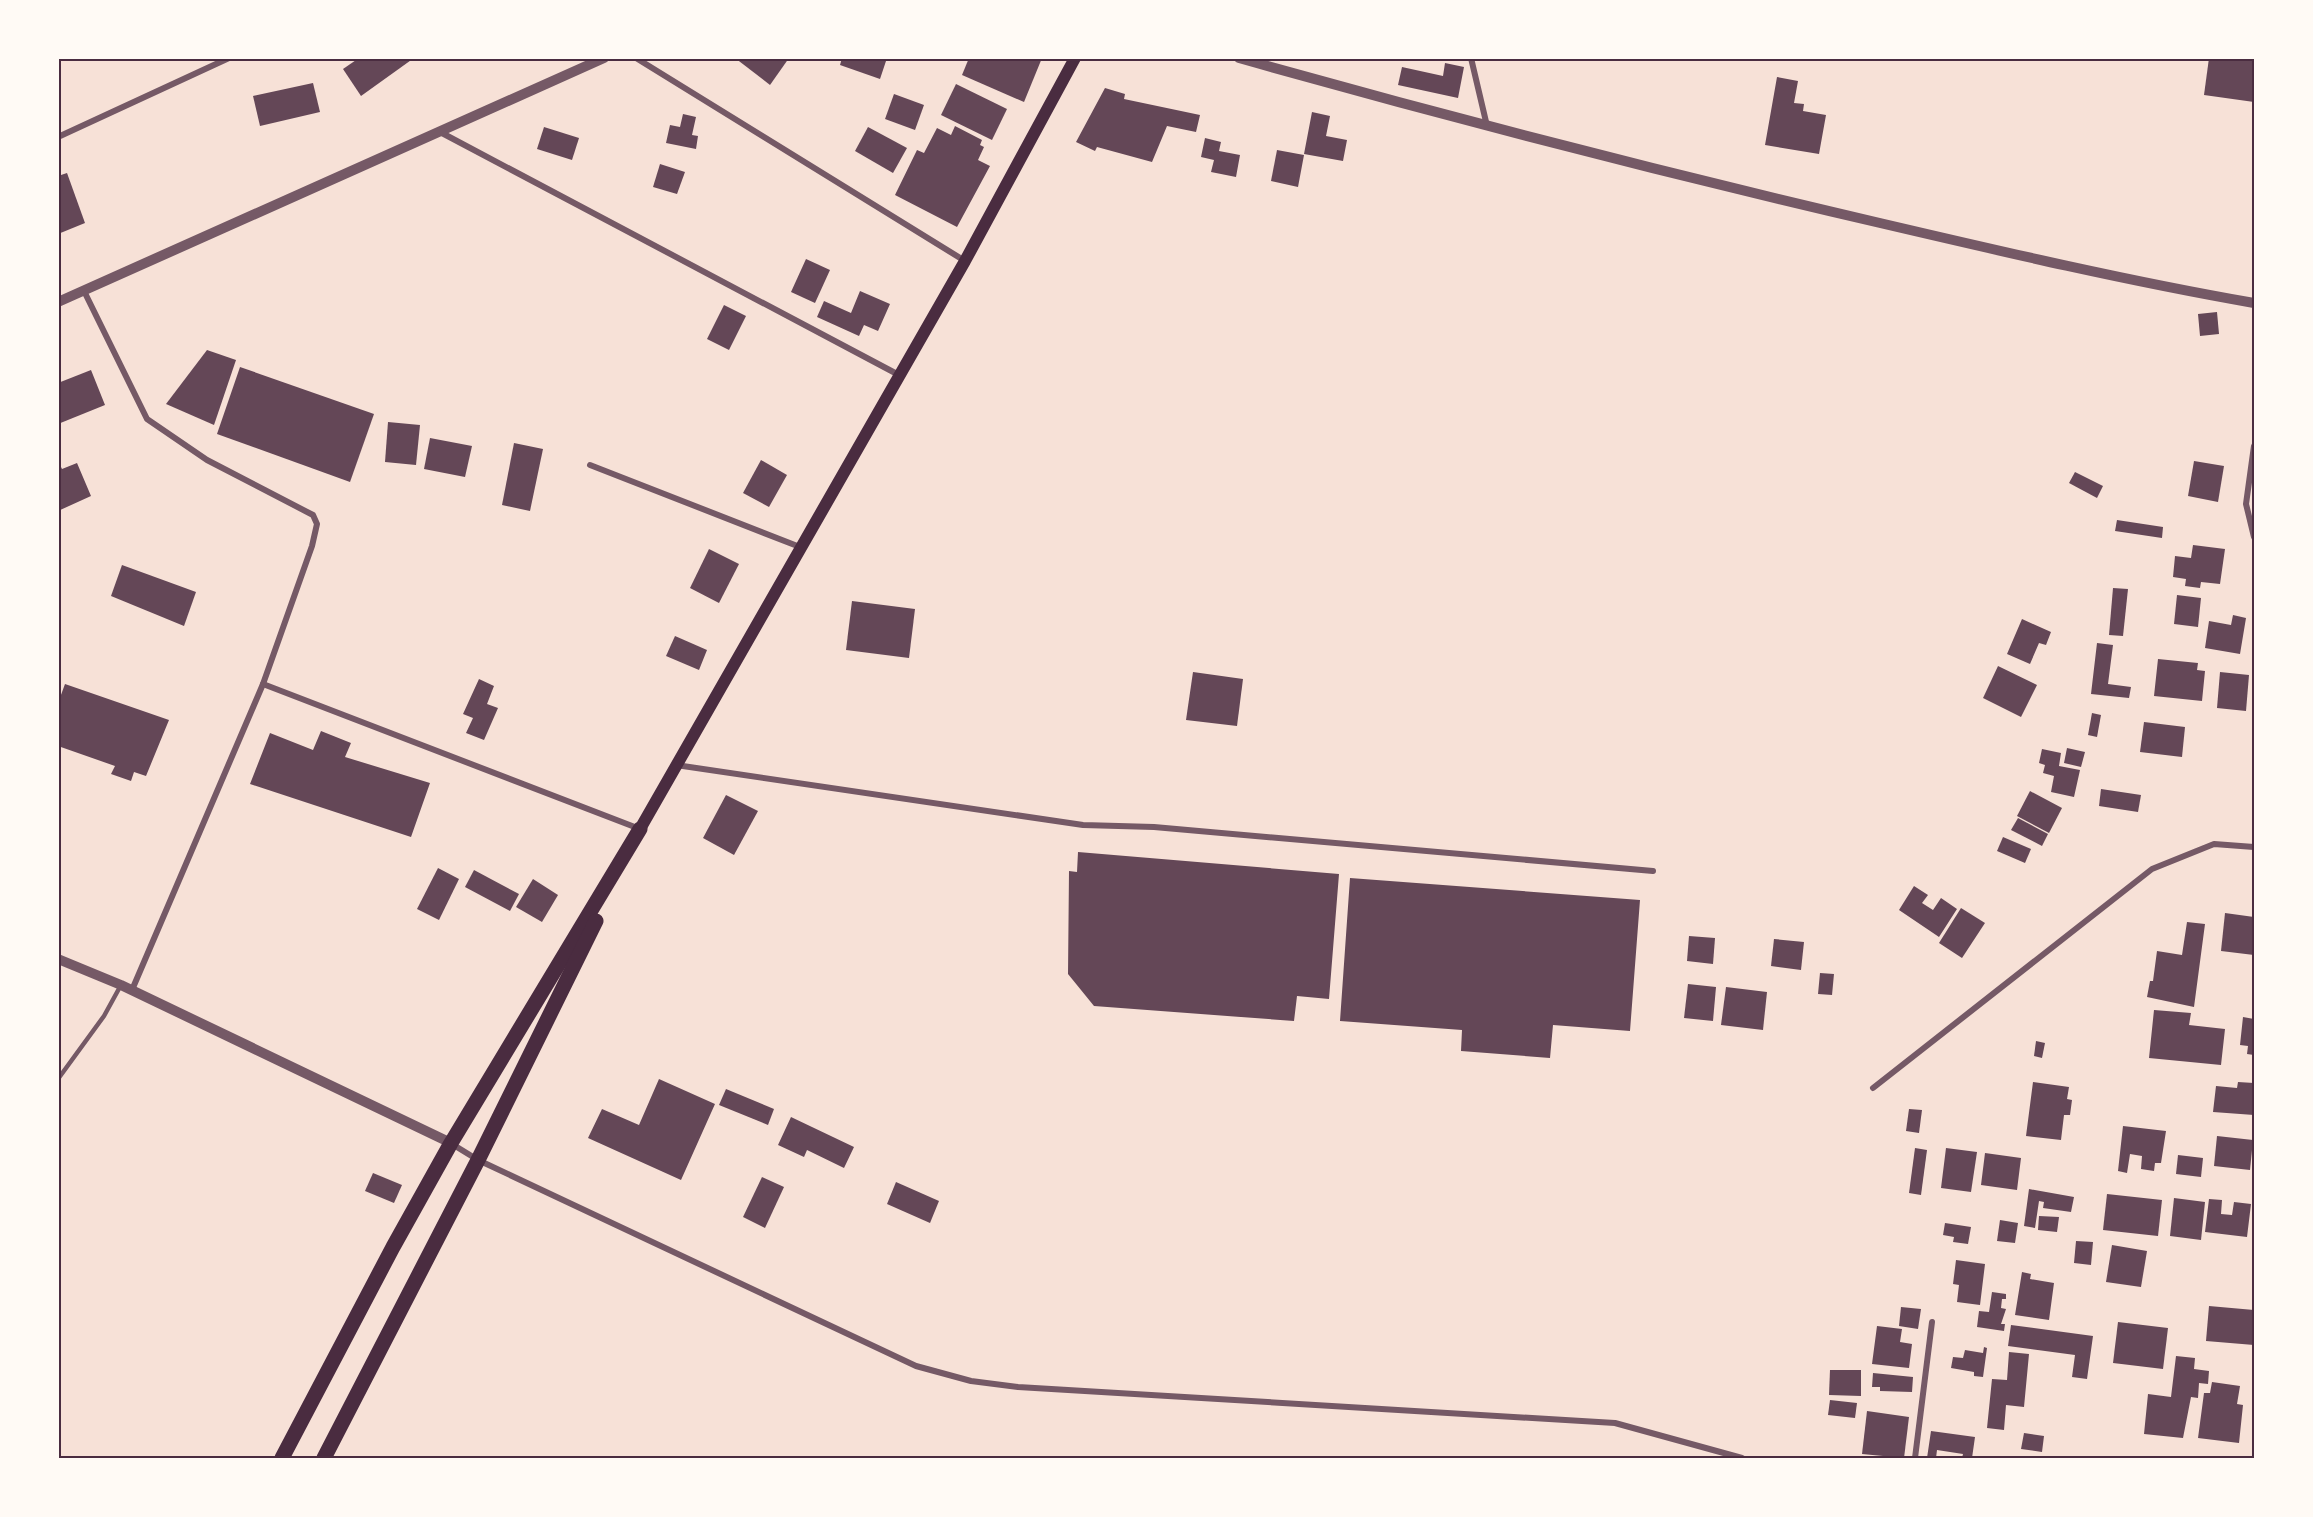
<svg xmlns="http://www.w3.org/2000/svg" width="2313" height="1517" viewBox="0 0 2313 1517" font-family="'Nunito Sans',sans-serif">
<rect width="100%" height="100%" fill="#f7e1d7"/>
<g fill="#644757">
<polygon points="359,58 414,58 361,96 343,69"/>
<polygon points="735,58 789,58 770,85"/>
<polygon points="842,58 887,58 880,79 840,65"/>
<polygon points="969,58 1042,58 1024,102 962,75"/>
<polygon points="2209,58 2254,58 2254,102 2204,95"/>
<polygon points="1445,63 1464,67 1458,98 1398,85 1402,67 1443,76"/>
<polygon points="1777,77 1798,81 1794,103 1804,104 1803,111 1826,115 1819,154 1765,145"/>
<polygon points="313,83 320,112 260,126 253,96"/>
<polygon points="956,84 1007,109 992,140 941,115"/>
<polygon points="1105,88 1125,94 1124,99 1200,115 1196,132 1167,126 1152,162 1097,147 1095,151 1076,142"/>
<polygon points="894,94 924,105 915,130 885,119"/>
<polygon points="1312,112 1330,116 1326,136 1347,140 1343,161 1304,154"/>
<polygon points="683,114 696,117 692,135 698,136 696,149 666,143 670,125 680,127"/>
<polygon points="955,126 982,140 980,145 984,147 978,160 990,166 957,227 895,195 917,150 924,153 937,128 951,135"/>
<polygon points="544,127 579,138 572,160 537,149"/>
<polygon points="868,127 907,148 893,173 855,151"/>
<polygon points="1205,138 1221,142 1219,151 1240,155 1236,177 1211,172 1214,160 1201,157"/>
<polygon points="1277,150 1304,155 1298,187 1271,181"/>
<polygon points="660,164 685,172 677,194 653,187"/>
<polygon points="67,173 85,223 58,234 58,176"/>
<polygon points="806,259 830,270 815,303 791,292"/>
<polygon points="860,291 890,304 878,331 864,325 859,336 817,317 824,301 851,313"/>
<polygon points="724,305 746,316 729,350 707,339"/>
<polygon points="2217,312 2219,334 2200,336 2198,314"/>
<polygon points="207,350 236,360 214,425 166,404"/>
<polygon points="240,367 374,414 350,482 217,434"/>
<polygon points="91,370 105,405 58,424 58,383"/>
<polygon points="388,422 420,425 416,465 385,462"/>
<polygon points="430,438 472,446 465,477 424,469"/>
<polygon points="514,443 543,449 530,511 502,505"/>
<polygon points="761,460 787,475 769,507 743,493"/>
<polygon points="58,461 62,469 77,463 91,496 58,511"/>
<polygon points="2194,461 2224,466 2218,502 2188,496"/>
<polygon points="2075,472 2103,486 2097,498 2069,483"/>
<polygon points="2117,520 2163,527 2162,538 2115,531"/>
<polygon points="2193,545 2225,549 2220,584 2201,582 2200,588 2185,586 2186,579 2173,577 2175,556 2191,558"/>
<polygon points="709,549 739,564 719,603 690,588"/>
<polygon points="122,565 196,592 184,626 111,596"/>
<polygon points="2113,588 2128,589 2123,636 2109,635"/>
<polygon points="2177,595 2201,598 2198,627 2174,624"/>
<polygon points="852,601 915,609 909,658 846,650"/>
<polygon points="2233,615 2246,618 2240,654 2205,648 2209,621 2231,625"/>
<polygon points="2022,619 2051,632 2046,645 2039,643 2030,664 2007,654"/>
<polygon points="675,636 707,650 699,670 666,656"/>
<polygon points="2097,643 2113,645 2108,684 2131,687 2129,698 2091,694"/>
<polygon points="2158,659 2198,663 2197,670 2205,671 2202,701 2154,696"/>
<polygon points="1998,666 2037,685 2021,717 1983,698"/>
<polygon points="1193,672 1243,679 1237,726 1186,720"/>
<polygon points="2220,672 2249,675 2246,711 2217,708"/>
<polygon points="479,679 494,686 487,704 498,708 484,740 466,733 473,718 463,714"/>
<polygon points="65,684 169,720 146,776 134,772 131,781 111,774 115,766 58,746 58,703"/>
<polygon points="2092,713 2101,715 2097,737 2088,735"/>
<polygon points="2144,722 2185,727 2182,757 2140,752"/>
<polygon points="321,731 351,743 345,757 430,783 411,837 250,784 270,733 313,750"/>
<polygon points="2067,748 2085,752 2081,767 2064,763"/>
<polygon points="2042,749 2061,753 2059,766 2080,770 2074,797 2051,792 2054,776 2043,773 2045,765 2039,763"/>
<polygon points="2101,789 2141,795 2138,812 2099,806"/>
<polygon points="2030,791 2062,808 2049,833 2017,816"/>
<polygon points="726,795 758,811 734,855 703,838"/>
<polygon points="2018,818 2048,834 2042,846 2011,830"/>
<polygon points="2003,837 2031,849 2025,863 1997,851"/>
<polygon points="1078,852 1339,874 1329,999 1297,996 1294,1021 1094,1006 1068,974 1069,871 1077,872"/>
<polygon points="438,868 459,879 439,920 417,909"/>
<polygon points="474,870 519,894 510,911 465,887"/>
<polygon points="1350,878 1640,900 1630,1031 1553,1025 1550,1058 1461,1051 1462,1030 1340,1021"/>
<polygon points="533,879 558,895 542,922 516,907"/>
<polygon points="1914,886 1928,895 1922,903 1933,910 1941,898 1957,909 1939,937 1899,910"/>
<polygon points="1961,908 1985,923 1962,958 1939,943"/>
<polygon points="2225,913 2254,917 2254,955 2221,951"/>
<polygon points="2187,922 2205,924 2194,1007 2147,997 2150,981 2153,981 2157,951 2182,955"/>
<polygon points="1689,936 1715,938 1713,964 1687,961"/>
<polygon points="1774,939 1804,942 1801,970 1771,966"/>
<polygon points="1820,973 1834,974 1832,995 1818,994"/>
<polygon points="1688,984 1716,987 1713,1021 1684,1018"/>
<polygon points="1726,987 1767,992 1763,1030 1721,1025"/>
<polygon points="2154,1010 2191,1013 2189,1025 2225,1029 2221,1065 2149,1058"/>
<polygon points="2243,1017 2254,1019 2254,1055 2247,1054 2248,1046 2240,1045"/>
<polygon points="2036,1041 2045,1043 2042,1058 2034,1056"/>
<polygon points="659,1079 715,1104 681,1180 588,1138 602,1109 639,1125"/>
<polygon points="2033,1082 2069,1087 2067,1099 2072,1100 2070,1115 2064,1115 2061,1140 2026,1136"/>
<polygon points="2238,1082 2254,1083 2254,1115 2213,1112 2216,1086 2237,1088"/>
<polygon points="726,1089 774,1109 768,1125 719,1105"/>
<polygon points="1909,1109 1922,1110 1919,1133 1906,1131"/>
<polygon points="791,1117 854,1147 844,1168 807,1150 804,1157 778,1145"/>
<polygon points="2123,1126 2166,1131 2161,1163 2155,1163 2154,1171 2141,1169 2142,1156 2130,1154 2127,1173 2118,1171"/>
<polygon points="2217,1136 2253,1140 2250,1170 2214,1166"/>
<polygon points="1915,1148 1927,1150 1921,1195 1909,1193"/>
<polygon points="1946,1148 1977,1152 1971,1192 1941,1188"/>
<polygon points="1985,1153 2021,1158 2017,1190 1981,1185"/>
<polygon points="2178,1155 2203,1158 2201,1177 2176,1174"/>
<polygon points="373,1173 402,1185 394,1203 365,1191"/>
<polygon points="762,1177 784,1187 765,1228 743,1217"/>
<polygon points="896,1182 939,1201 930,1223 887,1204"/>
<polygon points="2029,1189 2074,1197 2071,1212 2043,1208 2044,1202 2039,1201 2035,1228 2024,1226"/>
<polygon points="2107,1194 2162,1200 2158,1236 2103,1230"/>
<polygon points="2174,1198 2205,1202 2201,1240 2170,1236"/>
<polygon points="2209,1199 2222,1200 2221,1214 2232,1215 2234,1202 2251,1204 2247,1237 2205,1232"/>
<polygon points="2039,1216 2059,1217 2057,1232 2038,1230"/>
<polygon points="2000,1220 2018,1223 2015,1243 1997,1241"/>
<polygon points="1945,1223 1971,1227 1968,1244 1953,1242 1954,1237 1943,1235"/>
<polygon points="2076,1241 2093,1242 2091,1265 2074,1263"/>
<polygon points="2112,1245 2147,1251 2141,1287 2106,1282"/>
<polygon points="1956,1260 1985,1264 1980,1305 1957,1302 1959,1285 1953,1284"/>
<polygon points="2022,1272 2031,1274 2030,1279 2054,1283 2049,1320 2015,1315"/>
<polygon points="1992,1292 2006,1294 2006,1299 2002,1299 2001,1308 2006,1309 2001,1324 2005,1324 2004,1331 1977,1327 1979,1311 1989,1312"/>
<polygon points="2209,1306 2254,1310 2254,1345 2206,1341"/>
<polygon points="1901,1307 1921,1309 1918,1329 1899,1326"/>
<polygon points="2118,1322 2168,1328 2163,1369 2113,1363"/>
<polygon points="2011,1325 2093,1336 2087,1379 2072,1377 2075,1355 2008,1346"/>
<polygon points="1877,1326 1902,1329 1900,1342 1912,1344 1909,1368 1872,1364"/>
<polygon points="1984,1347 1987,1348 1983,1377 1974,1376 1974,1372 1951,1368 1953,1357 1963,1358 1965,1350 1983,1353"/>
<polygon points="2009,1352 2029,1354 2024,1407 2006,1405 2004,1430 1987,1428 1992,1379 2007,1380"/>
<polygon points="2176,1356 2195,1358 2194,1369 2209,1371 2208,1384 2199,1383 2198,1398 2191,1397 2183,1438 2144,1434 2148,1394 2171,1397"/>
<polygon points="1830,1370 1861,1370 1861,1396 1829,1395"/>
<polygon points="1873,1373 1913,1377 1912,1392 1880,1391 1880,1387 1872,1387"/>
<polygon points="2212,1382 2240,1386 2237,1404 2243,1405 2239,1443 2198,1438 2204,1393 2210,1393"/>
<polygon points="1830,1400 1857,1403 1855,1418 1828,1415"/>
<polygon points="1867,1411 1909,1417 1904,1458 1862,1454"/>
<polygon points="1931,1431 1975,1437 1972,1458 1962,1458 1963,1454 1937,1450 1936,1458 1927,1458"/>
<polygon points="2024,1433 2044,1436 2042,1452 2021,1449"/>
</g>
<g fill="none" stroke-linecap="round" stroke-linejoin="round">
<polyline stroke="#755966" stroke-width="4.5" points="58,1079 104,1016 121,985"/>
<g stroke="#755966" stroke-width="6">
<polyline points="636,58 965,261"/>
<polyline points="1471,58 1487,126"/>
<polyline points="440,132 899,375"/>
<polyline points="58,137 229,58"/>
<polyline points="84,291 147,419 207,460 313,515 317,524 312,546 263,684 132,990"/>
<polyline points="2254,446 2246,504 2254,537"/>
<polyline points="590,465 800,547"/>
<polyline points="263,684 640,829"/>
<polyline points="676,765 1083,825 1154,827 1653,871"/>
<polyline points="1873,1088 2152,869 2214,844 2254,847"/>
<polyline points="452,1144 478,1160 916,1366 971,1381 1018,1387 1615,1423 1742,1458"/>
<polyline points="1915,1458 1932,1322"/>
</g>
<g stroke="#755966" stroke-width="10">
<path d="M1239,58C1452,118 1665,173 1880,223C2004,252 2128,281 2254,303"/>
<polyline points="58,302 604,58"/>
<polyline points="58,959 121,985 451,1143"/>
</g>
<polyline stroke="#4a2c40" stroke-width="12" points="640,829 965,261 1075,58"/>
<g stroke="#4a2c40" stroke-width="15">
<polyline points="282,1458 393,1247 451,1143 640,829"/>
<polyline points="324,1458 478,1160 596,921"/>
</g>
</g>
<rect width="2313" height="1517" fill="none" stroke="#fffaf5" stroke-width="120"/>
<rect x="60" y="60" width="2193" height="1397" fill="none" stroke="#4a2c40" stroke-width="2"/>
</svg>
